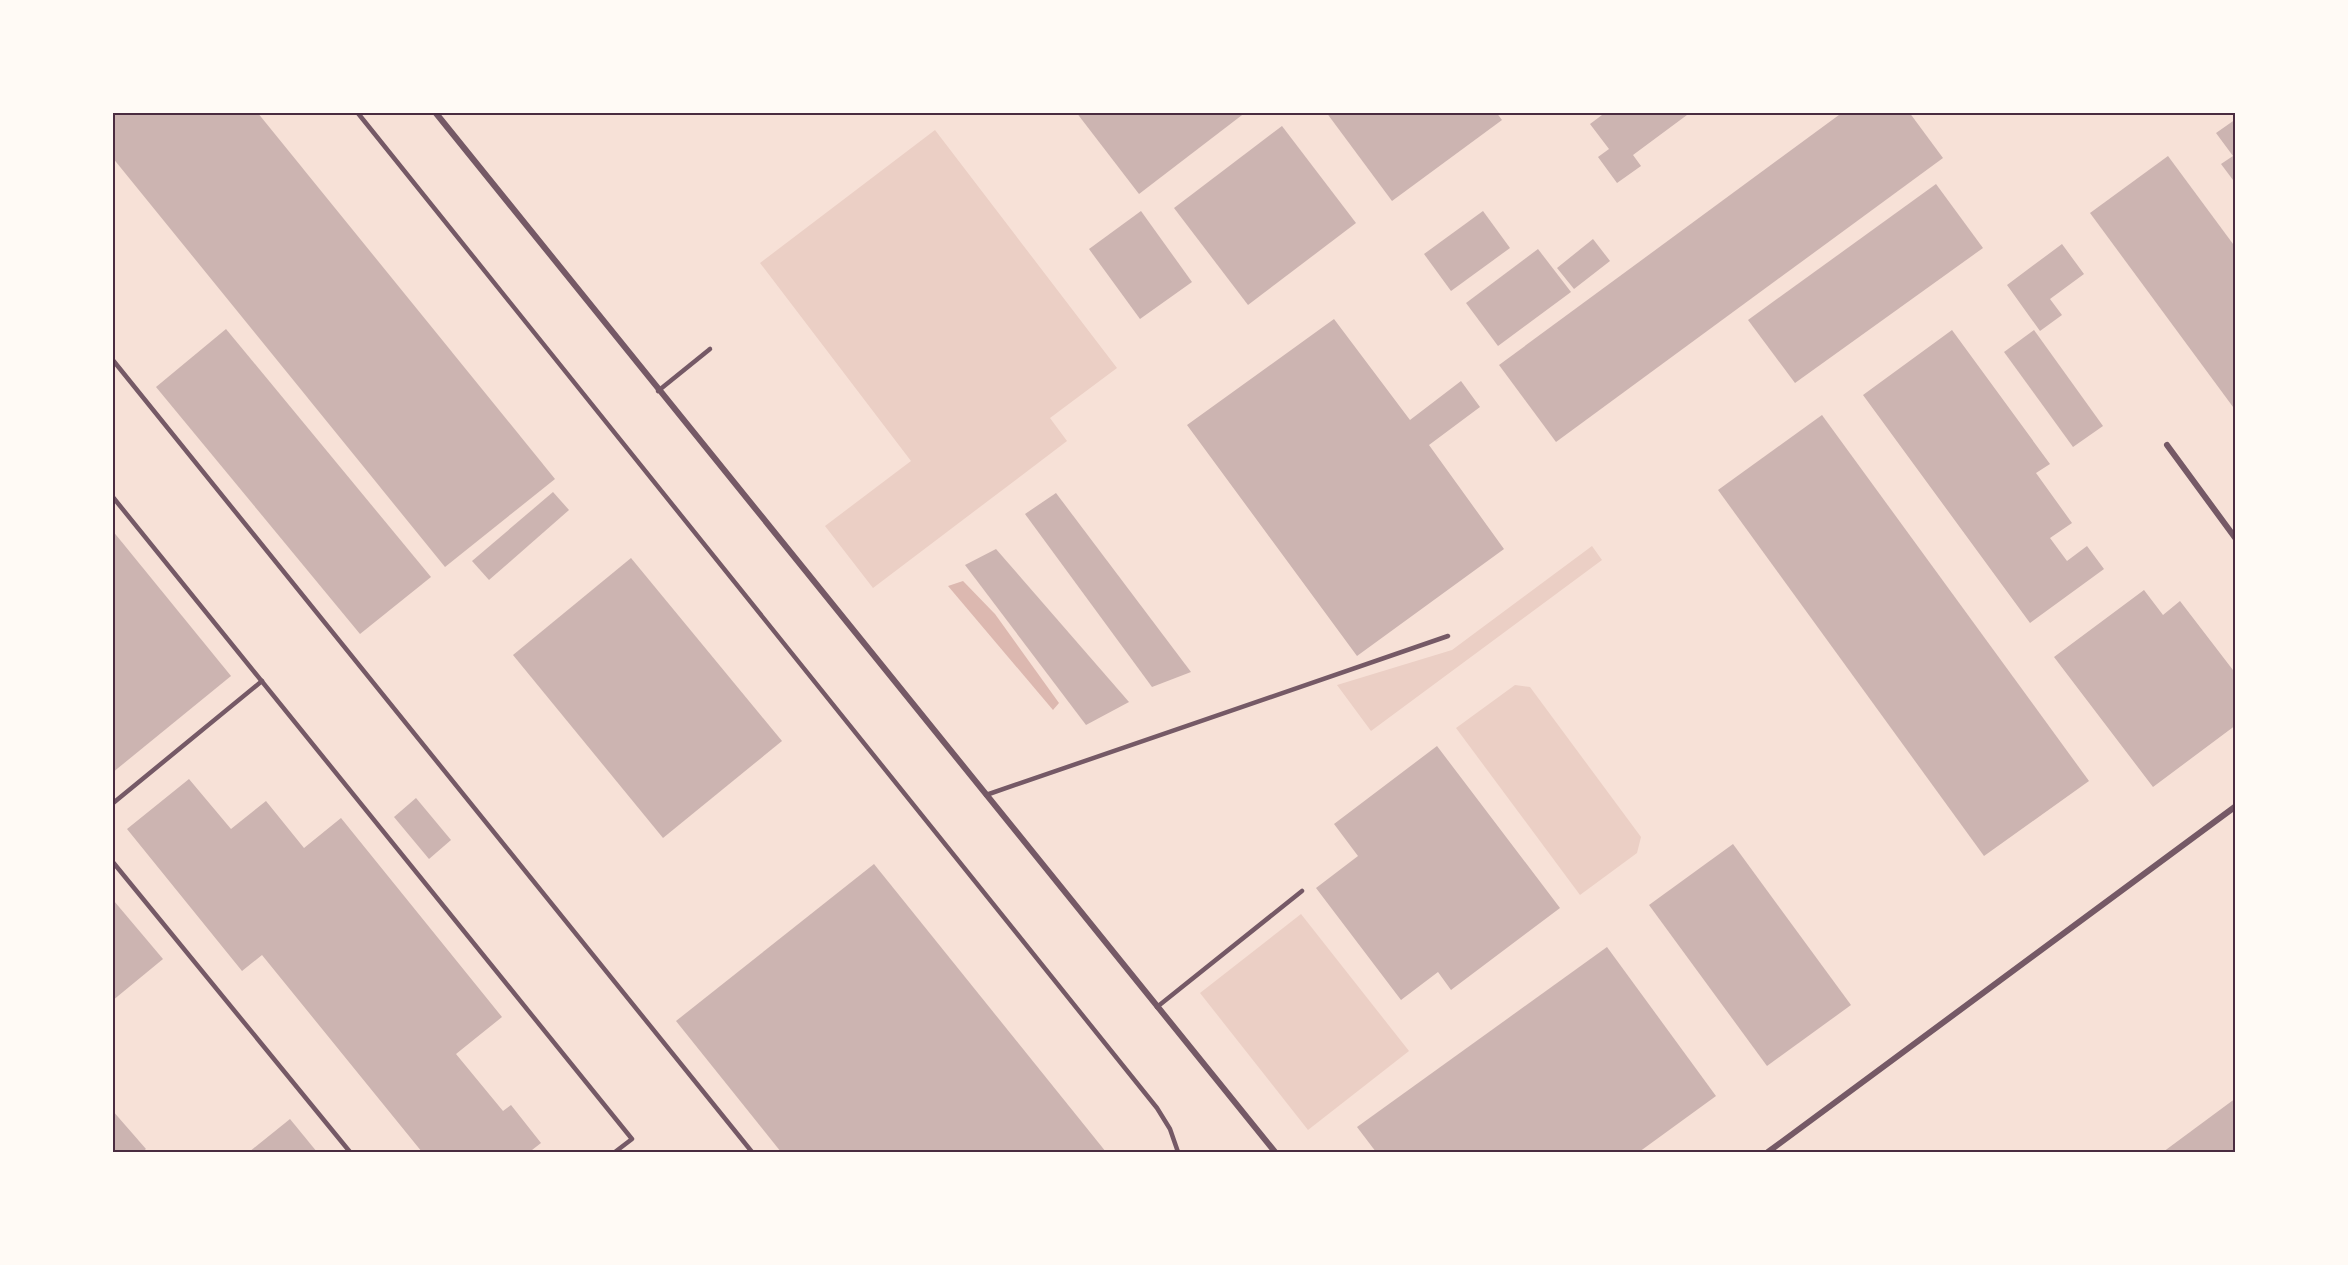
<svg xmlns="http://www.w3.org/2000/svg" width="2348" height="1265" viewBox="0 0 2348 1265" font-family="'Noto Sans',sans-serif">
<rect width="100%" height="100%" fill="#f7e1d7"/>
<g fill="#ebcfc5">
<polygon points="935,130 1117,368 1050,418 1067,441 873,588 825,526 911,461 760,263"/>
<polygon points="1592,546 1602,560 1371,731 1337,685 1452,650"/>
<polygon points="1515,685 1530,687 1641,837 1637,853 1580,895 1456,728"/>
<polygon points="1301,914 1409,1051 1308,1130 1200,993"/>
</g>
<polygon fill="#dcb8b0" points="963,581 995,614 1059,703 1053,710 948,586"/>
<g fill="#ccb4b1">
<polygon points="112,112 257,112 555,479 445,567 112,157"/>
<polygon points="1076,112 1246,112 1139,194"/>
<polygon points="1326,112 1496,112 1502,120 1392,201"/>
<polygon points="1606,112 1691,112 1633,155 1641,166 1617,183 1598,157 1609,149 1590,124"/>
<polygon points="1843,112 1909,112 1943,158 1556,442 1499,365"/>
<polygon points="2236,119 2236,184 2221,164 2233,156 2216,133"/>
<polygon points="1282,126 1356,223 1248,305 1174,208"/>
<polygon points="2168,156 2236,248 2236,411 2090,213"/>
<polygon points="1936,184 1983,248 1795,383 1748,320"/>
<polygon points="1141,211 1192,282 1140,319 1089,249"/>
<polygon points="1483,211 1510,248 1451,291 1424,254"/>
<polygon points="1593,239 1610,261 1574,289 1557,268"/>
<polygon points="2062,244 2084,274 2050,299 2062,315 2040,331 2007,285"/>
<polygon points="1538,249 1571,292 1498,346 1466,303"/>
<polygon points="1334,319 1410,420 1461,381 1480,407 1429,445 1504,549 1357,656 1187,425"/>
<polygon points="226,329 431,577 360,634 156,387"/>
<polygon points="1952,330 2050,464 2036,473 2072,523 2050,538 2067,561 2087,546 2104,569 2030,623 1863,395"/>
<polygon points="2034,330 2103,426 2073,447 2004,352"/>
<polygon points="1822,415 2089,781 1984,856 1718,490"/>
<polygon points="553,492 569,510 489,580 472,561"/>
<polygon points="1056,493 1191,672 1152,687 1025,514"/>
<polygon points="112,530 231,676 112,773"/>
<polygon points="996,549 1129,702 1086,725 965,565"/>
<polygon points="631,558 782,741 663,838 513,655"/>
<polygon points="2144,590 2163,615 2180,601 2236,674 2236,725 2153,787 2054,657"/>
<polygon points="1437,746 1560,908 1451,990 1438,972 1401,1000 1316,888 1358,856 1334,824"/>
<polygon points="189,779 231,829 266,801 304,848 341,818 502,1017 456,1054 503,1111 511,1105 541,1143 532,1150 534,1152 422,1152 262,955 242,971 127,829"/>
<polygon points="416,798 451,840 429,859 394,817"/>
<polygon points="1733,844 1851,1005 1767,1066 1649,905"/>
<polygon points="874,864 1106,1152 781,1152 676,1021"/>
<polygon points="114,901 163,959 112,1001 112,903"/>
<polygon points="1607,947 1716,1096 1639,1152 1376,1152 1357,1127"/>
<polygon points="2236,1098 2236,1152 2163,1152"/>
<polygon points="112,1110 146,1149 142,1152 112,1152"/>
<polygon points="290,1119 317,1152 249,1152"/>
</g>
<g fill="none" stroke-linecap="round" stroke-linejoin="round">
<g stroke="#755966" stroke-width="4.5">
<polyline points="357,112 1157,1108 1170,1129 1178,1152"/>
<polyline points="112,359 752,1152"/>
<polyline points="658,391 710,349"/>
<polyline points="112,496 632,1139 615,1152"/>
<polyline points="986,795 1448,636"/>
<polyline points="112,804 262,681"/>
<polyline points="112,861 350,1152"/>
<polyline points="1157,1007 1302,891"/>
</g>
<g stroke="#755966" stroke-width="6">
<polyline points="435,112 1275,1152"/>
<polyline points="2167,445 2236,539"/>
<polyline points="1768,1152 2236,806"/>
</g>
</g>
<rect width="2348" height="1265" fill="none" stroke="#fffaf5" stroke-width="228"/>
<rect x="114" y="114" width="2120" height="1037" fill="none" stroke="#4a2c40" stroke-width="2"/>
</svg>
